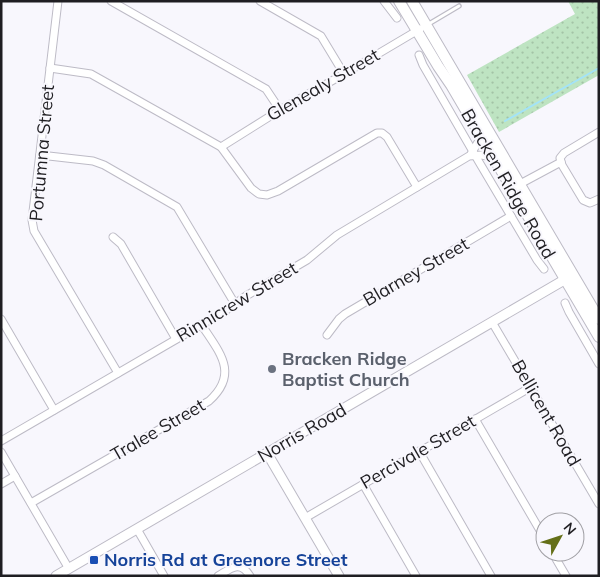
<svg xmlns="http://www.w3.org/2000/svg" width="600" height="577" viewBox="0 0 600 577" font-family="Mulish,sans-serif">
<defs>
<pattern id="park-dots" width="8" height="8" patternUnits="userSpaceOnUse" patternTransform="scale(1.25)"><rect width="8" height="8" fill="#bee4c2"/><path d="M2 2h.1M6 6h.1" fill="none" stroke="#a3c3a6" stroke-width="1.8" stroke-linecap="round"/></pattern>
</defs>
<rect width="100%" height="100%" fill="#f8f7fd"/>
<polygon fill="url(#park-dots)" points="568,1 599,1 599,75 499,132 467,75 575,14"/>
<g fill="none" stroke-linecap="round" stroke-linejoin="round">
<polyline stroke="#a3e3f8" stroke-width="2" points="505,121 599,68"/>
<g stroke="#bdbbc6" stroke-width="5.5">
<polyline id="lane" points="427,25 459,6"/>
</g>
<g stroke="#bdbbc6" stroke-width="9">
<g id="street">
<polyline points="58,1 32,220 34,231 118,373"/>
<polyline points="111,1 266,89 280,110"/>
<polyline points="260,1 321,36 344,74"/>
<polyline points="384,1 397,18"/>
<polyline points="419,55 423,65 479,162 537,260 544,269"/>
<polyline points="50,68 91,74 221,147 251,188 259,194 267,195 278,191 377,133 382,133 387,137 417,187"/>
<polyline points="599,132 564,153 560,158 562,165 583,200 590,203 599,199"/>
<polyline points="221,147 280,110 344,74 420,29"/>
<polyline points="471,154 481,137"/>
<polyline points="40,155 93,161 104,165 177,207 235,304"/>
<polyline points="520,184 561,162"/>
<polyline points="113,237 121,244 176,339"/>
<polyline points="565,303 569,312 599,364"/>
<polyline points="1,319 54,410"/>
<polyline points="492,322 599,504"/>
<polyline points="327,335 339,319 345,314 511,216"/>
<polyline points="475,419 545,539"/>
<polyline points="1,441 225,311 246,296 307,260 337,235 469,156 482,155 494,158"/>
<polyline points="419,451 491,576"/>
<polyline points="1,452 69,569"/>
<polyline points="1,484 15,476"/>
<polyline points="363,484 416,576"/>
<path d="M31,503L209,401C240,373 219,352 201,324"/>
<polyline points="305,518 531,387"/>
<polyline points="137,529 164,576"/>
<polyline points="552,552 566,576"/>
<path d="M218,576C230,569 240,559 250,576"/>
</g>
</g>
<g stroke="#bdbbc6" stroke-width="11">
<g id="secondary">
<polyline points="267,453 339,576"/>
<polyline points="56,576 571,276"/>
</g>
</g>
<g stroke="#bdbbc6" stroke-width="12">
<g id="primary">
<polyline points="399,1 438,66 451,85 599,337"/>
<polyline points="412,1 599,319"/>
</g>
</g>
<use href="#lane" stroke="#fff" stroke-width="3"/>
<use href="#street" stroke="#fff" stroke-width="7"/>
<use href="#secondary" stroke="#fff" stroke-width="9"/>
<use href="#primary" stroke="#fff" stroke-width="10"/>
</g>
<circle fill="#6b7280" stroke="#f8f7fd" stroke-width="2" cx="272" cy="369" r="5"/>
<rect fill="#1a4fb4" stroke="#f8f7fd" stroke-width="2" x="89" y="555" width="10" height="10" rx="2.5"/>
<g text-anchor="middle" stroke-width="4" stroke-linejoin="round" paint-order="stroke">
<g font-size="18" fill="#1f1e22" stroke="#f8f7fd">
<text transform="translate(323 85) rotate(-30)" y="6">Glenealy Street</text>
<text transform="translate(42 153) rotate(-85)" y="6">Portumna Street</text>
<text transform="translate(508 184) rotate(60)" y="6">Bracken Ridge Road</text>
<text transform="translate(416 272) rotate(-30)" y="6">Blarney Street</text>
<text transform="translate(237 302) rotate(-31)" y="6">Rinnicrew Street</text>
<text transform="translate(546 413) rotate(60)" y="6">Bellicent Road</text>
<text transform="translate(158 430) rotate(-30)" y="6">Tralee Street</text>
<text transform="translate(302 433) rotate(-30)" y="6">Norris Road</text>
<text transform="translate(418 452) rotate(-30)" y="6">Percivale Street</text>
</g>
<g font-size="18" font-weight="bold" fill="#5b616d" stroke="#f8f7fd" text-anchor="start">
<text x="282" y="365">Bracken Ridge<tspan x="282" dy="21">Baptist Church</tspan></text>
</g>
<g font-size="18" font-weight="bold" fill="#164399" stroke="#f8f7fd" text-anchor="start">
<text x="104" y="566">Norris Rd at Greenore Street</text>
</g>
</g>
<rect width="600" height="577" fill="none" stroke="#1f1e22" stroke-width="5"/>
<g transform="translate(560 537) rotate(50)"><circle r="24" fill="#f8f7fd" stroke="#a1a0a5"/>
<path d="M0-4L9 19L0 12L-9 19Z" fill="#646f18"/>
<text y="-8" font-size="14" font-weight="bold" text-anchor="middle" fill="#1f1e22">N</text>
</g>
</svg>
